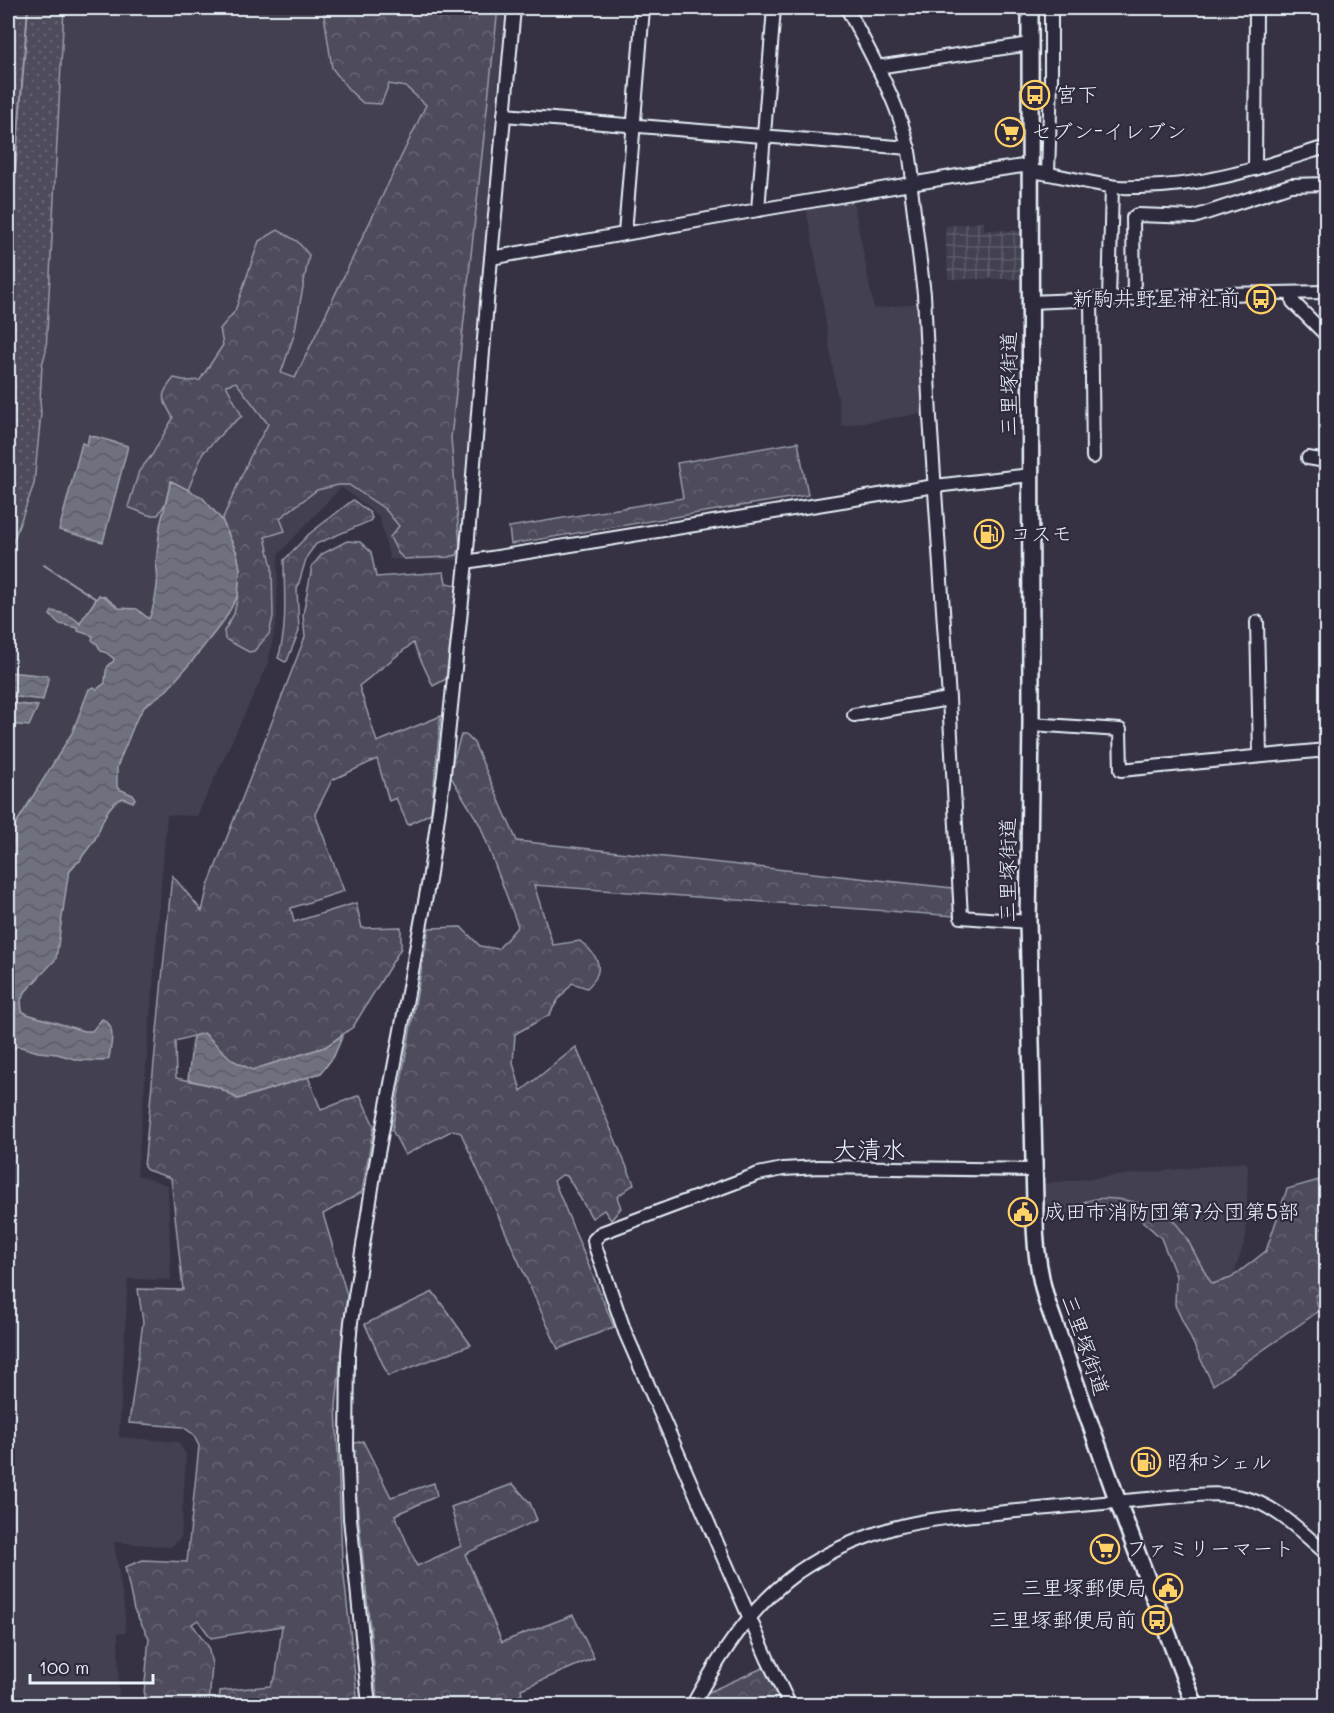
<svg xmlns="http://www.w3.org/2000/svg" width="1334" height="1713" viewBox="0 0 1334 1713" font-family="Mali,'Klee One',sans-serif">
<defs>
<pattern id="industrial-grid" width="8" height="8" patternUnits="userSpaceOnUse" patternTransform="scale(1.5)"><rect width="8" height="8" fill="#433f51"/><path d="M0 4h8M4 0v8" fill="none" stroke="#5e5b6b"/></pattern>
<pattern id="grass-dots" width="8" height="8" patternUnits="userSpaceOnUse" patternTransform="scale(1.5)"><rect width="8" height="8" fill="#4d4b5c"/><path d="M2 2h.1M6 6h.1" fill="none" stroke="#676574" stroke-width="1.8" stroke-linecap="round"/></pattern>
<pattern id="forest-crowns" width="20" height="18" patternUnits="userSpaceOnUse" patternTransform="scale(1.5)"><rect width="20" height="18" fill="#4d4b5c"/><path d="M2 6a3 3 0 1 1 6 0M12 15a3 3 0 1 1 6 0" fill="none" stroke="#676574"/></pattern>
<pattern id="water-waves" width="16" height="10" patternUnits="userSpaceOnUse" patternTransform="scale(1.5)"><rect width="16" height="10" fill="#70717f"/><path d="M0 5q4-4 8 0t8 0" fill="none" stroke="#5b5c64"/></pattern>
</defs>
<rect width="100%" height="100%" fill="#363244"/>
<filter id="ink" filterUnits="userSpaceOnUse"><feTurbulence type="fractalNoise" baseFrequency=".0167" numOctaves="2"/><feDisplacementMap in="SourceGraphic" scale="12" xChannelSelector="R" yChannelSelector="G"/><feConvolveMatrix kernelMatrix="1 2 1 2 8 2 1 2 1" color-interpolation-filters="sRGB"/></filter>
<g filter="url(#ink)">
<g fill="#433f51">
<polygon points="8,8 505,8 488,196 461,560 390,559 379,516 341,487 278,555 277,617 268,664 197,816 167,815 137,1175 168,1185 171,1280 128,1279 119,1437 178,1442 186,1454 181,1538 171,1547 114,1542 124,1605 126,1633 118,1633 119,1705 8,1706"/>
<polygon points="853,199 874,309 918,303 925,413 842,426 814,249 806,208"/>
<polygon points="1246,1162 1248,1165 1246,1237 1234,1274 1219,1283 1212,1284 1184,1231 1172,1218 1144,1204 1084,1202 1080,1208 1079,1218 1038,1218 1039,1184"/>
</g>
<polygon fill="url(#industrial-grid)" points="984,222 984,230 1024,231 1023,279 948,279 945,226"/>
<g fill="url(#grass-dots)" stroke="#9a9eaa" stroke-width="1.5">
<polygon points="8,8 64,8 46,351 42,365 40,401 41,413 34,484 8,556"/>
<polygon points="129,8 218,8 217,13 210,14"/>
</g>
<g fill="url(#forest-crowns)" stroke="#9a9eaa" stroke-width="1.5">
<path d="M323,8H498L451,438L460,547L457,555L448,557L404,559L398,553L390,537L399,526L385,509L349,485H338L317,490L280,518L285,531L265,537L272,567L273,617L269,634L254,651L249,652L225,639L224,631L234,614L238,595L240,569L237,553L222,520L250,457L268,424L236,382L226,385L242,416L226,429L203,453L188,490L171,481L165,504L158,515H148L128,507L139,471L152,455L173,418C162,397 158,397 174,378L188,381L200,380L223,345L220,329L235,311L259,241L278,230L297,241L309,255L294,335L281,373L295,378L426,105L406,87L389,84L381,104L363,103L349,90L332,68Z"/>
<polygon points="798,442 808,495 511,544 509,527 683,498 677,463"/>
<path d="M353,500L370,513L372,518L370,521L316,544L307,556L297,589L299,631L287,661L285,662L278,658C288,628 284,592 284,560L309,534Z"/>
<polygon points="347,541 360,542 371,552 376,577 444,572 446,583 457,585 446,679 433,686 413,643 359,686 377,742 441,716 431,813 408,825 396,798 389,801 377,759 332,780 315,814 344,891 291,908 294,922 356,903 362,928 401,927 401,948 353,1027 325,1047 252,1070 232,1060 204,1033 175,1041 176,1078 218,1087 238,1099 308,1077 321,1110 360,1095 374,1126 362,1192 323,1214 347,1295 336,1406 342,1558 358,1704 347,1706 219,1705 220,1691 270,1686 276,1675 282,1626 211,1638 198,1620 192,1624 208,1646 212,1664 209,1705 143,1705 149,1638 134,1610 125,1567 143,1560 187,1562 199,1446 193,1434 183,1427 129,1423 143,1322 138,1289 183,1290 171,1178 147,1170 144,1167 172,875 202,911 208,886 305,637 303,615 312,566 322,554"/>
<path d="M461,735H466L474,743L517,841L952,888L955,916L534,885L553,945L580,941C598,955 607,970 587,988L572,983L558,1000L549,1015L515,1034L513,1063L521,1091L576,1047L634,1184L617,1197L621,1208L611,1220L604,1210L592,1218L567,1176L562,1175L554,1181L614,1327L558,1349L461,1133L453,1130L405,1155L392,1130L429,928L461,927L480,946L498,949L518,926L480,825L449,774Z"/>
<path d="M1326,1178V1225L1322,1228L1326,1229V1290L1315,1296L1319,1311L1213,1385L1175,1305L1176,1276L1161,1238L1138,1217L1109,1211L1084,1202C1097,1197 1109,1198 1124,1200C1186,1210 1183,1239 1212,1284L1231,1278L1266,1251L1287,1189Z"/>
<polygon points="433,1292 471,1345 388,1376 365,1324"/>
<polygon points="363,1441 391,1497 434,1483 437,1496 395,1515 417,1566 461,1546 451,1507 513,1484 530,1503 537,1520 465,1554 502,1642 573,1615 594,1658 521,1689 522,1694 510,1701 490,1705 378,1705 351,1444"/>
<polygon points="767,1666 786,1706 698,1706 704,1694"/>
</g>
<g fill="url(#water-waves)" stroke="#a0a4af" stroke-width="1.5">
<polygon points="89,435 128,446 103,542 59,530 82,443 87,445"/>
<path d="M171,481L202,497L222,520L237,554L240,569L238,595L225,619L193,660L167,690L145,706L137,718L117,767V788L133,795L135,799L133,802L123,798C104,806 103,825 94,841C89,848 83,854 80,861C74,864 70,870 68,876L56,959L26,991L21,1000L22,1011L27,1014L84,1031H92L102,1019C117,1024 111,1045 109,1058L103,1061L78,1060L57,1054L38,1052L18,1046L10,1050L8,1053V881L10,880L12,858L8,857L12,830L72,733L89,689L94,687L97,689L105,683L106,671L109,664L113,662L114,659L107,653L101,651L97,644L92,640L93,636L78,631V628L60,624L50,615L52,611C63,613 73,615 80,624L81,621L99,595L105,597L119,608L137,609L149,619C155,604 160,579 156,564L160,526Z"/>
<polygon points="8,672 49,676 43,700 8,696"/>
<polygon points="8,703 38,706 29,726 8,724"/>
<polygon points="204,1033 232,1060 252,1070 325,1047 343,1035 334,1056 321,1073 238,1099 218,1087 188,1080 193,1036"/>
</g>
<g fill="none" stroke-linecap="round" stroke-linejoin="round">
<g stroke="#a0a4af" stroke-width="2">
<polyline points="8,263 28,8"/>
<polyline points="8,540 11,542"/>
<polyline points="44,565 96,599"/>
</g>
<g stroke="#e8f1f8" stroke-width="16">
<g id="minor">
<path d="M847,8C871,55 905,112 911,165C912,173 914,181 911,188L924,294L930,417L949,699L961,917L1028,922"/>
<polyline points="877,67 1030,44"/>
<polyline points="504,115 909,148"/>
<polyline points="1255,169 1256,8"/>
<path d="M1030,171C1058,174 1084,183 1111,186C1120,188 1130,187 1139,187C1204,187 1265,166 1326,147"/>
<polyline points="1048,173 1051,80 1051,8"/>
<polyline points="758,210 774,8"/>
<polyline points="625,233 643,8"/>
<polyline points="491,258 758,210 981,172 1030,165"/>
<polyline points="1292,294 1293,302 1326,335"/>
<polyline points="1134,299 1133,218 1137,215 1194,217 1291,185 1326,184"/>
<polyline points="1091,300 1093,457"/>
<polyline points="1109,300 1112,187"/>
<polyline points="1030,302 1221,294 1326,292"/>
<polyline points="1308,458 1326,461"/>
<polyline points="466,562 935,486 1030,475"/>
<polyline points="1257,622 1260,756"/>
<polyline points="854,715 949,699"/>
<polyline points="1031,724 1120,730 1121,770 1326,750"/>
<polyline points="369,1706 350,1518 347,1446 348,1355 351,1322 374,1175 429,880 444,774 466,562 487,302 514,8"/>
<path d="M692,1706C720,1655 751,1606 798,1572C827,1552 860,1538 893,1528C926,1519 962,1516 996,1513C1035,1509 1074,1506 1114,1502C1136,1500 1159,1498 1181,1496C1202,1495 1224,1492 1245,1498C1277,1506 1301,1532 1326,1553"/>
<polyline points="790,1706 768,1660 625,1332 595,1246 594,1240 601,1233 758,1174 783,1169 819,1167 1034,1170"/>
</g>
</g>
<g stroke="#e8f1f8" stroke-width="20">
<path id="major" d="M1030,8L1031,724L1028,922L1035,1202C1034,1236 1037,1269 1047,1302L1118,1502L1195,1706"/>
</g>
<use href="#minor" stroke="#2f2a3d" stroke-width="12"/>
<use href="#major" stroke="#2f2a3d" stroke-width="15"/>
</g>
</g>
<defs>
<g id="bus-ring" transform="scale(1.5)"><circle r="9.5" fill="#2f2a3d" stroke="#ffd166" stroke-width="1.5"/><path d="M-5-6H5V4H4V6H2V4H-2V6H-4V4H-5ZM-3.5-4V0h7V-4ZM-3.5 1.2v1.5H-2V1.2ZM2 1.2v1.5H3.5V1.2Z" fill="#ffd166"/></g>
<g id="supermarket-ring" transform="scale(1.5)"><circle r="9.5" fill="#2f2a3d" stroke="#ffd166" stroke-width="1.5"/><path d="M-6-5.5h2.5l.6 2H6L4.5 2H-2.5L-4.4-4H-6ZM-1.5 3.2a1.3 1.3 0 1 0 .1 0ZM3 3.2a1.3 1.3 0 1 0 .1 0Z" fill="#ffd166"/></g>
<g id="fuel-ring" transform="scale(1.5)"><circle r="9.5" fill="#2f2a3d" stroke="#ffd166" stroke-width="1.5"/><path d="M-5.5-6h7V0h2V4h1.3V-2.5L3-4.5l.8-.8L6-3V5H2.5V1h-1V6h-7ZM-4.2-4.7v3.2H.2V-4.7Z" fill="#ffd166"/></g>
<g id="civic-ring" transform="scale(1.5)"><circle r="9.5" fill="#2f2a3d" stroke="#ffd166" stroke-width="1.5"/><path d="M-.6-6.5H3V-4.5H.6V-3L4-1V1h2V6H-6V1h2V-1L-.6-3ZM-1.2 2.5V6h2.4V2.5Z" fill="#ffd166"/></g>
</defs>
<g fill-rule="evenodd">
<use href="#bus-ring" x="1035" y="95"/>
<use href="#supermarket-ring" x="1010" y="132"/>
<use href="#bus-ring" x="1261" y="299"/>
<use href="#fuel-ring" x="989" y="534"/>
<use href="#civic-ring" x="1023" y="1212"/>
<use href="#fuel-ring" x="1146" y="1462"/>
<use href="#supermarket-ring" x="1105" y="1549"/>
<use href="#civic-ring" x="1168" y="1588"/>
<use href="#bus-ring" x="1157" y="1620"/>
</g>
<g text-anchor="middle" stroke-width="4.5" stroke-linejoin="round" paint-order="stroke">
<g font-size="21" fill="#e8f1f8" stroke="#2f2a3d" text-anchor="start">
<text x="1056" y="102">宮下</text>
<text x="1031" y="139">セブン-イレブン</text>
<text x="1240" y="306" text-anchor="end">新駒井野星神社前</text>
<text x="1010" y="541">コスモ</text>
<text x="1044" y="1219">成田市消防団第7分団第5部</text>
<text x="1167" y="1469">昭和シェル</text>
<text x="1126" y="1556">ファミリーマート</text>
<text x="1147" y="1595" text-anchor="end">三里塚郵便局</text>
<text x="1136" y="1627" text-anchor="end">三里塚郵便局前</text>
</g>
<g font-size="21" fill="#e8f1f8" stroke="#2f2a3d">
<text transform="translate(1009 384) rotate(-90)" y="7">三里塚街道</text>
<text transform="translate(1008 870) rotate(-90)" y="7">三里塚街道</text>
<text transform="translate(1085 1345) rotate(71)" y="7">三里塚街道</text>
</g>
<g font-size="24" fill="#e8f1f8" stroke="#2f2a3d">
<text x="869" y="1158">大清水</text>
</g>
</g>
<rect width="1334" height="1713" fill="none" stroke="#2f2a3d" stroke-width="30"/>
<rect x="15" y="15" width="1304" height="1683" fill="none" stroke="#e8f1f8" stroke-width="2" filter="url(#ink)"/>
<path d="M30 1674v9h123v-9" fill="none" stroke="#e8f1f8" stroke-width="3"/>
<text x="39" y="1674" font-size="18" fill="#e8f1f8" stroke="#2f2a3d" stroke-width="4.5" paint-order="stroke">100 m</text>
</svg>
